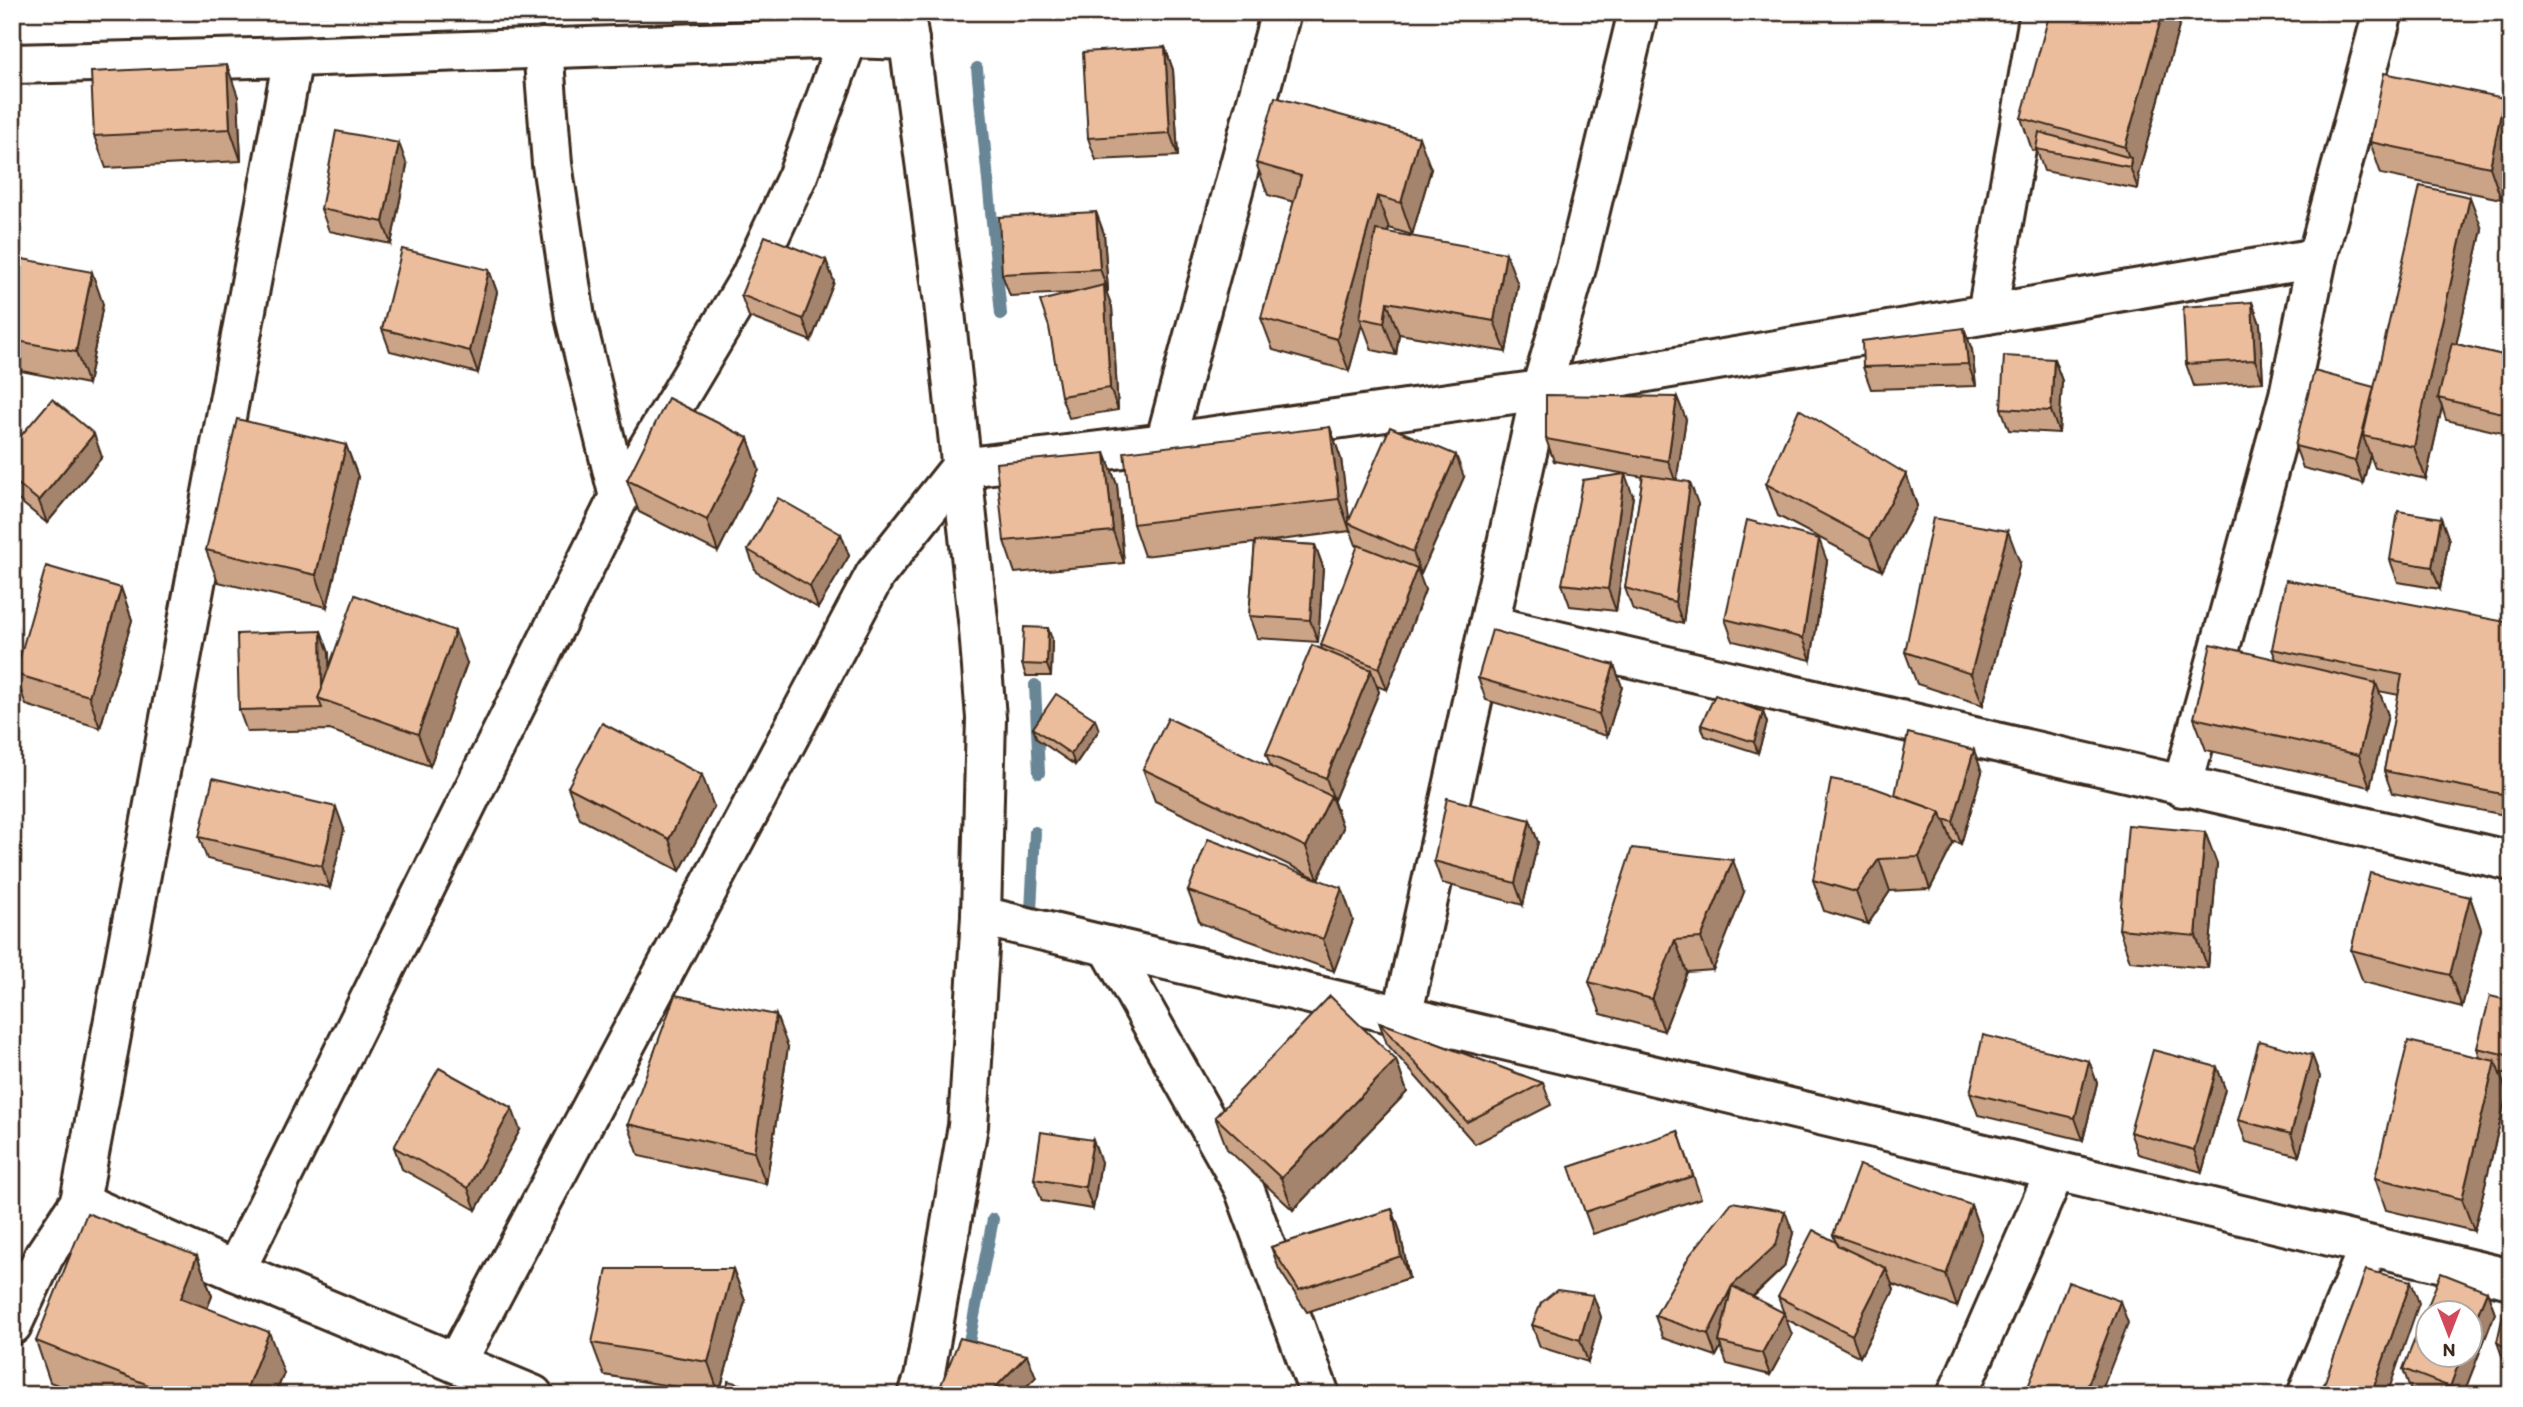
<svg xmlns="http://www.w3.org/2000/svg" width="2523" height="1407" viewBox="0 0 2523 1407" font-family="Itim,sans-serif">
<rect width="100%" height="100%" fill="#fff"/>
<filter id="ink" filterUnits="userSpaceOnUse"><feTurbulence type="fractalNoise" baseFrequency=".0143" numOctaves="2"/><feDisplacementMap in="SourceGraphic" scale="14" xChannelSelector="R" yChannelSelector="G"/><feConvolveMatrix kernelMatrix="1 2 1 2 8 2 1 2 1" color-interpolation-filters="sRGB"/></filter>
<g filter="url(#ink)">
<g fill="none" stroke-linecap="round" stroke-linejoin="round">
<g stroke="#678695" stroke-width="12">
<polyline points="977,68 1001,314"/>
<polyline points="1035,685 1039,773"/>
<polyline points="1031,911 1035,832"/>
<polyline points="966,1357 993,1219"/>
</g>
<g stroke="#3b2a1e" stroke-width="44">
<g id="minor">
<polyline points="905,12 944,303 979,629 986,718 981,916 968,1126 924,1378 918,1395"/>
<polyline points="543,48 552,164 575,317 619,497"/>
<polyline points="12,64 293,57 848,38 909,40"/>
<polyline points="1987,314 2040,12"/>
<polyline points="1165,443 1281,12"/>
<polyline points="1489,625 2511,861"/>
<polyline points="2182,787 2289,395 2317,258"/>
<polyline points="981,916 2511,1279"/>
<polyline points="1109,947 1244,1188 1320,1395"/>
<polyline points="1402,1017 1541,390 1576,268 1638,12"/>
<polyline points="80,1202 235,1271 533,1395"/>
<polyline points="235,1271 619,497 750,278 798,175 848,38"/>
<polyline points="12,1325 44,1256 80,1202 293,57"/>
<polyline points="456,1363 875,575 960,468 1165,443 1541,390 2317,258 2383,12"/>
<polyline points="1957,1395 2055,1172"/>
<polyline points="2307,1395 2369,1246"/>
</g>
</g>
<use href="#minor" stroke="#fff" stroke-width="38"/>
</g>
<g fill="#cba386" stroke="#3b2a1e" stroke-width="2">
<polygon points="64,12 338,12 338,14 67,20"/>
<polygon points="2183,12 2138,175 2139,180 2138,189 2044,171 2037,151 2032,150 2021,118"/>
<polygon points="1165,47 1173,70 1178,156 1096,160 1088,138"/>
<polygon points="238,97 241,161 106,168 94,136"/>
<polygon points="2504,98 2501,199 2381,174 2370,142"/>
<polygon points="1256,163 1431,169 1412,235 1389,228 1387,232 1518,285 1506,352 1399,334 1396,355 1372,350 1362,323 1349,371 1273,350 1261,318 1294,202 1268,195"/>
<polygon points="407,165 391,244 329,231 321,209"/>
<polygon points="1096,212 1104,234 1108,291 1106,292 1112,307 1118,410 1069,418 1061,396 1071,293 1010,296 1002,274"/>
<polygon points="2482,229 2456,344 2511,357 2511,435 2446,420 2442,407 2426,479 2375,468 2370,455 2363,483 2303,468 2295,446 2374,388"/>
<polygon points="12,257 103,304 88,384 16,370 12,386"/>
<polygon points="826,260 834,282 811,341 749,317 741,295"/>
<polygon points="489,270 497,292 478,373 390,351 382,329"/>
<polygon points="2252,302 2260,324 2263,382 2194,386 2186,364"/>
<polygon points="1964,328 1972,350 1976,386 1871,389 1863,367"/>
<polygon points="2054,359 2062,381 2059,433 2009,430 2001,408"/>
<polygon points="1686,419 1676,480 1698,504 1683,624 1633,610 1625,588 1643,477 1554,461 1546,439"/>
<polygon points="1330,427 1341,459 1349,521 1464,477 1421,574 1418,573 1425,590 1387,690 1377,686 1379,692 1334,800 1333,799 1343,828 1318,879 1155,801 1143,769 1271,767 1266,754 1322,649 1321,645 1358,546 1356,545 1350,529 1350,531 1264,542 1315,545 1323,567 1318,642 1257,638 1249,616 1255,543 1144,556 1133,524"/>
<polygon points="346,445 358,477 327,607 218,582 206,550"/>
<polygon points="12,446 102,457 47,523 12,495"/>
<polygon points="1105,453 1117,485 1124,563 1015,573 1004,541"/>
<polygon points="759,470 718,552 639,512 627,480"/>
<polygon points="1906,474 1917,506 1882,571 1778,516 1766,484"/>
<polygon points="1633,496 1616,611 1570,606 1562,584"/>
<polygon points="2441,518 2449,540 2440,589 2398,582 2390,560"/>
<polygon points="841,534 849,556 818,608 756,572 748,550"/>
<polygon points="1827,561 1811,660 1733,641 1725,619"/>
<polygon points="2020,563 1983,705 1917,684 1905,652"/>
<polygon points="121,588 132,620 100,728 26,705 15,674"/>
<polygon points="2511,623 2510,816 2392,793 2384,771 2399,695 2379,691 2388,715 2370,787 2206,750 2194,718 2276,659 2272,649"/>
<polygon points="321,631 329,653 329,669 467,663 430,766 330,730 247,732 239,710"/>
<polygon points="1052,639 1051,676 1026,676 1022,664"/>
<polygon points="1614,665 1622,687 1607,736 1486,700 1478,678"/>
<polygon points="1763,712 1767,723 1758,753 1705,736 1701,725"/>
<polygon points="1033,728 1099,730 1075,765 1037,739"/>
<polygon points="1982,772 1961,844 1951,841 1953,844 1930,889 1890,891 1868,924 1824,911 1813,880 1895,795"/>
<polygon points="568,787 714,807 680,871 580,819"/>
<polygon points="1530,820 1538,842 1523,905 1442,883 1434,861"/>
<polygon points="344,829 330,888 207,859 199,837"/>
<polygon points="2205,832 2217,864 2208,968 2130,961 2119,929"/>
<polygon points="1188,891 1353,920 1334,971 1200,923"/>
<polygon points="1744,892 1713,970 1687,972 1664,1031 1601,1014 1589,982"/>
<polygon points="2470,897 2481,929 2462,1007 2363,982 2351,950"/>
<polygon points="2511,1001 2511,1076 2500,1073 2507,1093 2474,1231 2386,1210 2375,1178 2480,1058 2477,1048"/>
<polygon points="1379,1022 1543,1083 1551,1105 1475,1144 1387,1044"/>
<polygon points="788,1047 766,1184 639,1156 628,1124"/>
<polygon points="2312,1055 2320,1077 2299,1156 2246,1142 2238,1120"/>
<polygon points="1396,1060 1407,1092 1293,1210 1227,1149 1215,1117"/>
<polygon points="2089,1061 2097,1083 2083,1140 1978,1115 1970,1093"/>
<polygon points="2217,1067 2225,1089 2202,1172 2138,1154 2130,1132"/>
<polygon points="520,1130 476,1210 402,1169 394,1147"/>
<polygon points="1678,1131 1701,1198 1593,1234 1585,1212"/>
<polygon points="1101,1162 1093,1209 1042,1201 1034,1179"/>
<polygon points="1971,1205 1982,1237 1957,1307 1892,1284 1894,1290 1860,1357 1786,1319 1778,1297 1836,1242 1833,1235"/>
<polygon points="1392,1209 1400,1231 1409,1278 1307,1312 1279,1269 1271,1247"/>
<polygon points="1793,1233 1784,1267 1753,1297 1792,1335 1770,1375 1727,1364 1721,1347 1716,1356 1663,1338 1655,1316"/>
<polygon points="197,1256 212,1296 207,1308 284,1373 275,1395 84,1395 50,1382 36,1341"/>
<polygon points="733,1269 745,1301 719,1394 604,1375 592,1343"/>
<polygon points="2487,1291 2495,1313 2463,1395 2421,1395 2411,1391 2403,1369"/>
<polygon points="1593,1295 1601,1317 1588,1362 1540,1347 1532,1325"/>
<polygon points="2511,1297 2511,1368 2505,1364 2497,1342"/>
</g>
<g fill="#a5846d" stroke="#3b2a1e" stroke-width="2">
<polygon points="2163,12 2183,12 2138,175 2139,180 2138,189 2130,167 2131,163 2125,147"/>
<polygon points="1165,47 1173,70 1178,156 1170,133"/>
<polygon points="227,65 238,97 241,161 230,129"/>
<polygon points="2504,98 2511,116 2511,154 2501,199 2490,167"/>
<polygon points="1419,137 1431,169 1412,235 1401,203"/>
<polygon points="399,143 407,165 391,244 383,222"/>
<polygon points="1377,196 1389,228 1363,319 1360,318 1362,323 1349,371 1337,339"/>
<polygon points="2470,197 2482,229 2444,399 2438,398 2442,407 2426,479 2414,447"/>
<polygon points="1096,212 1104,234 1108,291 1100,269"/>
<polygon points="1506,253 1518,285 1506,352 1494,321"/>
<polygon points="826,260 834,282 811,341 803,319"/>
<polygon points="489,270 497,292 478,373 470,351"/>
<polygon points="92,272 103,304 88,384 76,352"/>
<polygon points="1104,285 1112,307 1118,410 1110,388"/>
<polygon points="1387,302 1399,334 1396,355 1384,323"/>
<polygon points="2252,302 2260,324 2263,382 2255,360"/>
<polygon points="1964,328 1972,350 1976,386 1968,364"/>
<polygon points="2054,359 2062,381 2059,433 2051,411"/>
<polygon points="12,361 16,370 12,386"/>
<polygon points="2374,387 2363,436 2370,455 2363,483 2355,461"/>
<polygon points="1677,397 1686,419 1676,483 1668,461"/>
<polygon points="1330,427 1341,459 1350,524 1348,523 1350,531 1339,499"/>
<polygon points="94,434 102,457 47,523 39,501"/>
<polygon points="748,438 759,470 718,552 707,520"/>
<polygon points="346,445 358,477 327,607 316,575"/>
<polygon points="1105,453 1117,485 1124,563 1113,531"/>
<polygon points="1456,455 1464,477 1421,574 1413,552"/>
<polygon points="1625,474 1633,496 1616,611 1608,589"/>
<polygon points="1906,474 1917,506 1882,571 1870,539"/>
<polygon points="1690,482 1698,504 1683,624 1675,602"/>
<polygon points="2441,518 2449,540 2440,589 2432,567"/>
<polygon points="2008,531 2020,563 1983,705 1971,674"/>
<polygon points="841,534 849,556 818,608 810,586"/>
<polygon points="1819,539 1827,561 1811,660 1803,638"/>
<polygon points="1315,545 1323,567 1318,642 1310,620"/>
<polygon points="1417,568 1425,590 1387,690 1379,668"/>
<polygon points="121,588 132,620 100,728 89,696"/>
<polygon points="1048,628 1052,639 1051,676 1047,665"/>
<polygon points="321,631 329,653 330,702 322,700"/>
<polygon points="455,631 467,663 430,766 418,734"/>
<polygon points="1614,665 1622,687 1607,736 1599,714"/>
<polygon points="1371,670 1379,692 1334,800 1326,778"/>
<polygon points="2376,683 2388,715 2370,787 2359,755"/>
<polygon points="1763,712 1767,723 1758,753 1754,742"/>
<polygon points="1095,719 1099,730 1075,765 1071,754"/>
<polygon points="2511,747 2511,810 2510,816 2502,794"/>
<polygon points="1974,750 1982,772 1961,844 1953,822"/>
<polygon points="702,775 714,807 680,871 669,839"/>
<polygon points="1331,796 1343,828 1318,879 1306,847"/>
<polygon points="336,807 344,829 330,888 322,866"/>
<polygon points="1941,812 1953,844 1930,889 1919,857"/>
<polygon points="1530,820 1538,842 1523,905 1515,883"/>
<polygon points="2205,832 2217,864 2208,968 2196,936"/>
<polygon points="1879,859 1890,891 1868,924 1856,892"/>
<polygon points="1733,860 1744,892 1713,970 1701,938"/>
<polygon points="1342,888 1353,920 1334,971 1323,939"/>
<polygon points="2470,897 2481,929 2462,1007 2450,975"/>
<polygon points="1675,940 1687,972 1664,1031 1652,999"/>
<polygon points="776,1015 788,1047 766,1184 754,1152"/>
<polygon points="2312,1055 2320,1077 2299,1156 2291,1134"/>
<polygon points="1396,1060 1407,1092 1293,1210 1281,1178"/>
<polygon points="2089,1061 2097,1083 2083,1140 2075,1118"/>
<polygon points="2495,1061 2507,1093 2474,1231 2462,1199"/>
<polygon points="2217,1067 2225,1089 2202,1172 2194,1150"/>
<polygon points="512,1108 520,1130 476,1210 468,1188"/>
<polygon points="1093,1140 1101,1162 1093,1209 1085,1187"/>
<polygon points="1971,1205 1982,1237 1957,1307 1946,1275"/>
<polygon points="1392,1209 1400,1231 1409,1278 1401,1256"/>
<polygon points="1785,1211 1793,1233 1784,1267 1740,1308 1732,1286"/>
<polygon points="197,1256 212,1296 195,1339 181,1298"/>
<polygon points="1886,1268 1894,1290 1860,1357 1852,1335"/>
<polygon points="733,1269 745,1301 719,1394 708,1362"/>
<polygon points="2411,1281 2419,1303 2387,1395 2371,1395"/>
<polygon points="1732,1286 1719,1342 1721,1347 1716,1356 1708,1334"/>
<polygon points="2487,1291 2495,1313 2463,1395 2452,1395 2450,1387 2462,1354 2470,1354 2470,1333"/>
<polygon points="1593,1295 1601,1317 1588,1362 1580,1340"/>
<polygon points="2120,1301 2128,1323 2100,1395 2084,1395"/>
<polygon points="1784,1313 1792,1335 1770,1375 1762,1353"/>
<polygon points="269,1332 284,1373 275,1395 244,1395"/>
<polygon points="1027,1355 1036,1377 1018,1395 988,1395"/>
</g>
<g fill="#ecbd9c" stroke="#3b2a1e" stroke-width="2">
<polygon points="2050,12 2163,12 2125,147 2021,118"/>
<polygon points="1165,47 1170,133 1088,138 1083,52"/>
<polygon points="227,65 230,129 94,136 91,72"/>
<polygon points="2384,73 2504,98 2490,167 2370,142"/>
<polygon points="1275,97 1419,137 1401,203 1377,196 1337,339 1261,318 1301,176 1256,163"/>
<polygon points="336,131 399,143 383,222 321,209"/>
<polygon points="2039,132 2131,158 2130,167 2036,149"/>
<polygon points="2420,186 2470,197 2414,447 2363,436"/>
<polygon points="1096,212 1100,269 1002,274 999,217"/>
<polygon points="1376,230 1506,253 1494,321 1387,302 1384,323 1360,318"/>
<polygon points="765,236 826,260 803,319 741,295"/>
<polygon points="402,249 489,270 470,351 382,329"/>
<polygon points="12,257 92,272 76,352 12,340"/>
<polygon points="1104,285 1110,388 1061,396 1049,327 1040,301"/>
<polygon points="2252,302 2255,360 2186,364 2183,307"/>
<polygon points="1964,328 1968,364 1863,367 1862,341"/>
<polygon points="2452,343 2511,357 2511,415 2438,398"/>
<polygon points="2004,356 2054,359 2051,411 2001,408"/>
<polygon points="2314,371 2374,387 2355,461 2295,446"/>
<polygon points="1546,395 1677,397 1668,461 1546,439"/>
<polygon points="668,398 748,438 707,520 627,480"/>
<polygon points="52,399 94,434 39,501 12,479 12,446"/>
<polygon points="1799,409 1906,474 1870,539 1766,484"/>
<polygon points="237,419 346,445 316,575 206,550"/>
<polygon points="1330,427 1339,499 1133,524 1124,452"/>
<polygon points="1390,427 1456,455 1413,552 1348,523"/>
<polygon points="1105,453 1113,531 1004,541 996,463"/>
<polygon points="1625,474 1608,589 1562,584 1583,480"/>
<polygon points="1643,475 1690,482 1675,602 1625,588"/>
<polygon points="778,498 841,534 810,586 748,550"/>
<polygon points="2398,511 2441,518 2432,567 2390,560"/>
<polygon points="1933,518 2008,531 1971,674 1905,652"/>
<polygon points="1747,520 1819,539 1803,638 1725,619"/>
<polygon points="1255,541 1315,545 1310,620 1249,616"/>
<polygon points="1358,545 1417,568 1379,668 1321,645"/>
<polygon points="46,566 121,588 89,696 15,674"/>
<polygon points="2286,580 2511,623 2511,747 2502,794 2384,771 2402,675 2272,649"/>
<polygon points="355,595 455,631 418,734 318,698"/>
<polygon points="1024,627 1048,628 1047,665 1022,664"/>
<polygon points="1492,630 1614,665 1599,714 1478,678"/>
<polygon points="321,631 322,689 318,698 322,708 239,710 237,634"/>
<polygon points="2211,644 2376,683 2359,755 2194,718"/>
<polygon points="1312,645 1371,670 1326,778 1266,754"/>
<polygon points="1056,694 1095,719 1071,754 1033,728"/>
<polygon points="1715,695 1763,712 1754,742 1701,725"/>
<polygon points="1168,718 1331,796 1306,847 1143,769"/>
<polygon points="602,723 702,775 669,839 568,787"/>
<polygon points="1908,733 1974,750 1953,822 1943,819 1941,812 1895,795"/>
<polygon points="213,778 336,807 322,866 199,837"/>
<polygon points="1831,779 1872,787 1941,812 1919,857 1879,859 1856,892 1813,880"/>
<polygon points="1447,798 1530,820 1515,883 1434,861"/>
<polygon points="2128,825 2205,832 2196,936 2119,929"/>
<polygon points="1208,839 1342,888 1323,939 1188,891"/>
<polygon points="1632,848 1733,860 1701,938 1675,940 1652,999 1589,982"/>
<polygon points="2370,873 2470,897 2450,975 2351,950"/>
<polygon points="675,995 776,1015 754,1152 628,1124"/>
<polygon points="1330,996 1396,1060 1281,1178 1215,1117"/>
<polygon points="2490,996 2511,1001 2511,1056 2477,1048"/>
<polygon points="1379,1022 1543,1083 1467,1122"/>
<polygon points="1983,1035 2089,1061 2075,1118 1970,1093"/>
<polygon points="2259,1041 2312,1055 2291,1134 2238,1120"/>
<polygon points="2408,1041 2495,1061 2462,1199 2375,1178"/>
<polygon points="2153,1050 2217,1067 2194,1150 2130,1132"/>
<polygon points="439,1068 512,1108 468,1188 394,1147"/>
<polygon points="1678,1131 1693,1176 1585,1212 1569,1167"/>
<polygon points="1041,1132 1093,1140 1085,1187 1034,1179"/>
<polygon points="1859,1165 1971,1205 1946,1275 1833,1235"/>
<polygon points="1732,1202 1785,1211 1776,1245 1732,1286 1784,1313 1762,1353 1719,1342 1732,1286 1708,1334 1655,1316 1690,1255"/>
<polygon points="1392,1209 1401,1256 1299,1290 1271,1247"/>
<polygon points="87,1213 197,1256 181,1298 269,1332 244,1395 174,1395 36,1341"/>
<polygon points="1813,1230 1836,1242 1837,1245 1886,1268 1852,1335 1778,1297"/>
<polygon points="607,1269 733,1269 708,1362 592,1343"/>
<polygon points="2366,1270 2411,1281 2371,1395 2320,1395"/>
<polygon points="2441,1273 2487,1291 2470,1333 2470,1312 2428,1312 2428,1354 2462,1354 2450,1387 2403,1369"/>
<polygon points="2068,1282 2120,1301 2084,1395 2025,1395"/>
<polygon points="1557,1290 1593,1295 1580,1340 1532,1325 1541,1303"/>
<polygon points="2507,1297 2511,1297 2511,1352 2497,1342"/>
<polygon points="960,1338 1027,1355 988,1395 937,1395"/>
<polygon points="728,1381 783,1395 727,1395"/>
<polygon points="1372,1391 1373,1395 1357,1395"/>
<polygon points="2087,1391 2113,1395 2086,1395"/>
</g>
</g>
<rect width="2523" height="1407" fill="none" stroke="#fff" stroke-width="42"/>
<rect x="21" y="21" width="2481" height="1365" fill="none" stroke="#3b2a1e" stroke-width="2.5" filter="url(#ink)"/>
<g transform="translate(2449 1334) rotate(180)"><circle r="33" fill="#ffffff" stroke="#b1aaa5" stroke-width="2"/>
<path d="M0-5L12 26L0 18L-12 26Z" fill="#d1495b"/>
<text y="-10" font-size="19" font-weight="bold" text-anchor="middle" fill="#3b2a1e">N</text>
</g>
</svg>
